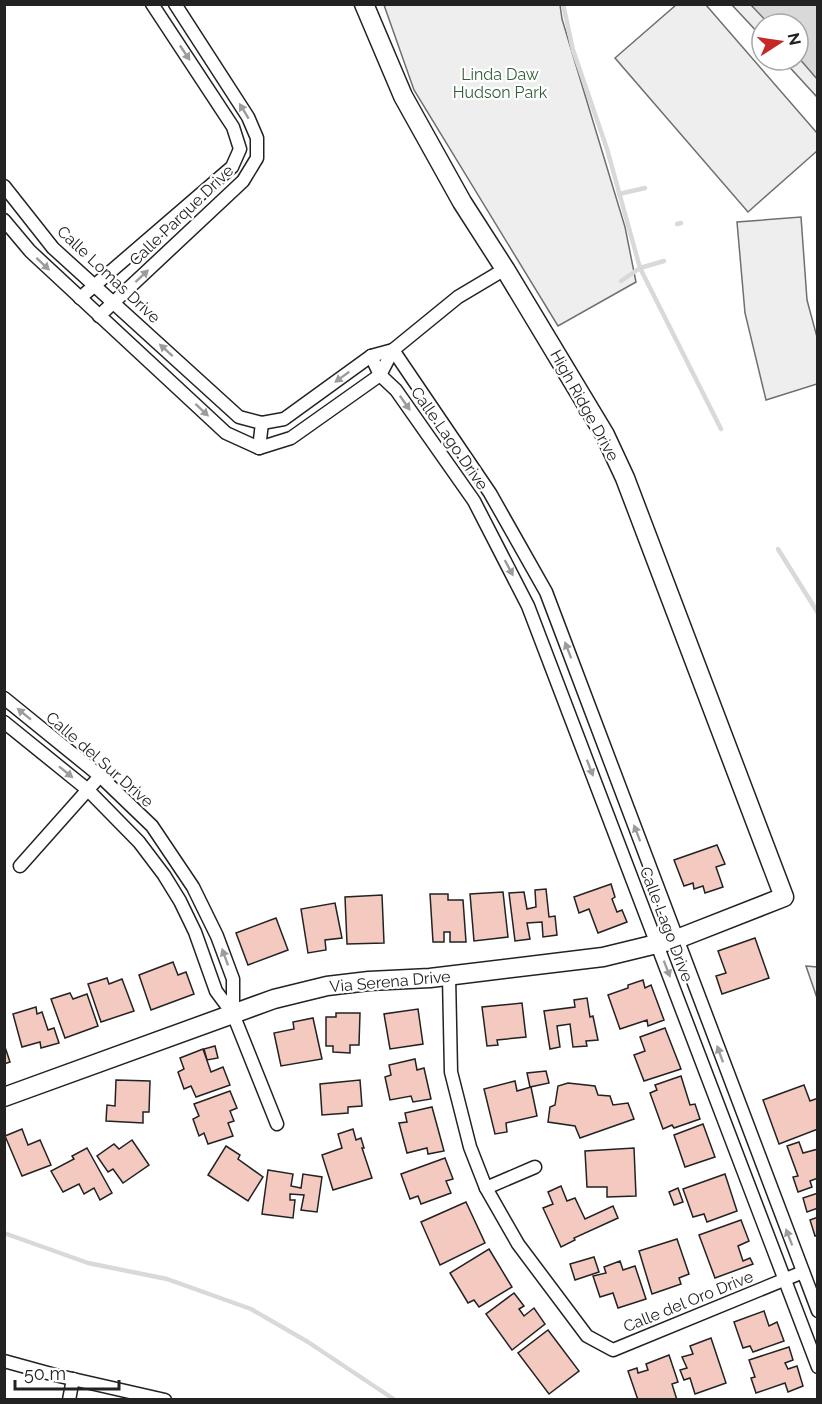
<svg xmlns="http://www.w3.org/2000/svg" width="822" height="1404" viewBox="0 0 822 1404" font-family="Raleway,sans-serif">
<rect width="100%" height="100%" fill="#fff"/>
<g fill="#eee" stroke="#6f6f6f" stroke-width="1.5">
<polygon points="384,5 560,5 562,19 625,227 636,282 558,326 414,90"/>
<polygon points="676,5 706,5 817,133 817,151 748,212 615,58"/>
<polygon points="732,5 817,5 817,97 783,60 798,60 798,24 762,24 762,37"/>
<polygon points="801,217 807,300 817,337 817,384 766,400 745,313 737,222"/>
<polygon points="806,966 817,967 817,998"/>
</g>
<polygon fill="#d9d9d9" stroke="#6f6f6f" stroke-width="1.5" points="751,5 817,5 817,79 798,57 798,24 769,24"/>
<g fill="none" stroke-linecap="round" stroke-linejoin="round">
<g stroke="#d9d9d9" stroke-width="4.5">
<polyline points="563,4 573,50 607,149 640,268 721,429"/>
<polyline points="619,194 645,188"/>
<polyline points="677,224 681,223"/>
<polyline points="621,281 640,268 664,261"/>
<polyline points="778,549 818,613"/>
<polyline points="4,1233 88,1263 167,1279 251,1309 308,1342 395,1400"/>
</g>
</g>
<g fill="#f3c9c0" stroke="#222" stroke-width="1.5">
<polygon points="717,845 725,864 716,867 723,887 705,893 703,886 694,889 693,883 684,886 674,860"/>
<polygon points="611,884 615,897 612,899 617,912 622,910 627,922 598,933 589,909 579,913 574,897"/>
<polygon points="546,889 549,917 555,916 557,935 543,937 542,922 527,923 530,939 515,941 509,893 524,892 527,909 536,907 535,890"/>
<polygon points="503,892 508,937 474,941 470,894"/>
<polygon points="430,894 448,894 448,900 463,900 466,942 450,942 450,932 444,932 444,942 433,942"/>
<polygon points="382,895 384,943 347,944 345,897"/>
<polygon points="335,903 342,938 325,940 326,950 308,953 301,909"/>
<polygon points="276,918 288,950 248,965 236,933"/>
<polygon points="755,938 769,978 722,994 716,976 726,973 718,951"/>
<polygon points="173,962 178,975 186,972 194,994 151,1010 139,975"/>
<polygon points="107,978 109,984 122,979 134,1011 101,1022 88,984"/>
<polygon points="643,980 645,988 651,985 664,1020 648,1026 647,1020 620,1029 608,995 628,988 628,985"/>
<polygon points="70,993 73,999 87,994 98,1026 65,1038 51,999"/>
<polygon points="587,998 590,1017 593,1016 598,1040 586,1041 587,1046 573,1047 570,1024 557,1026 560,1047 550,1049 544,1011 575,1007 574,1000"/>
<polygon points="522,1003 526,1037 497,1040 498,1045 487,1046 482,1007"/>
<polygon points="36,1007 37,1014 42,1012 48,1030 54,1028 59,1043 41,1048 40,1042 22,1047 13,1014"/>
<polygon points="418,1009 423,1044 390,1049 384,1014"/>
<polygon points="336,1013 360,1013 359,1045 350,1045 350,1053 333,1052 333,1046 326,1046 326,1017 336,1017"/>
<polygon points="313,1018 322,1059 281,1066 274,1033 294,1029 293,1022"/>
<polygon points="665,1028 681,1069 644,1081 634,1055 645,1051 640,1037"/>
<polygon points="4,1044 10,1062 4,1064"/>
<polygon points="215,1046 218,1058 207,1060 204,1049"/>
<polygon points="203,1049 211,1072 223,1067 230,1085 196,1097 191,1086 184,1089 178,1072 184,1069 180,1058"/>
<polygon points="415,1059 417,1070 424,1068 431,1099 413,1102 411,1096 390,1100 385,1077 391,1075 389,1065"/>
<polygon points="546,1071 549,1083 530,1087 527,1073"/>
<polygon points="681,1076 690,1105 695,1104 700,1119 674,1128 672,1125 663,1129 650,1093 657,1090 655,1085"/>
<polygon points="116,1080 150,1081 149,1112 143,1112 143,1123 106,1121 107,1105 115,1106"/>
<polygon points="360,1080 362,1106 348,1107 348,1113 322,1115 320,1084"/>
<polygon points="515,1081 517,1091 531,1087 537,1116 506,1123 507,1132 495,1134 484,1089"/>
<polygon points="568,1083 595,1086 598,1095 610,1096 613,1105 628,1103 634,1119 580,1138 575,1126 548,1122 550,1107 555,1105 558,1086"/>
<polygon points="804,1085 810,1101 818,1098 818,1129 779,1144 763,1100"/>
<polygon points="230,1091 237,1108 230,1111 234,1121 228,1123 233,1136 208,1144 204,1133 199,1136 193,1119 199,1116 194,1104"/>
<polygon points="432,1107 444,1151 428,1154 427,1148 407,1153 399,1123 407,1122 405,1113"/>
<polygon points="703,1124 715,1157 685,1167 674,1135"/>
<polygon points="22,1129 28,1145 40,1140 51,1165 22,1176 5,1136"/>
<polygon points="353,1129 356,1140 361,1138 364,1148 362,1148 372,1178 333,1190 322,1155 342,1148 338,1134"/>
<polygon points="132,1140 149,1165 123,1183 113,1169 108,1172 97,1156 114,1144 119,1149"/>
<polygon points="799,1142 803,1153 818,1149 818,1178 810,1181 812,1187 798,1192 793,1177 798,1176 787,1146"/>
<polygon points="226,1146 240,1155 238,1159 263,1177 248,1201 208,1175"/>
<polygon points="87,1148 112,1193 100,1200 94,1188 84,1194 79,1184 63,1192 51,1171 74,1159 72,1156"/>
<polygon points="634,1148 636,1196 607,1197 607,1187 587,1187 585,1151"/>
<polygon points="445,1158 453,1179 446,1181 451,1193 421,1204 418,1196 410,1199 401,1174"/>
<polygon points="268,1170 293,1174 291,1186 301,1188 303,1174 322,1177 317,1212 301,1210 304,1195 290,1194 290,1200 295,1200 293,1218 262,1214"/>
<polygon points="725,1174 737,1211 707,1222 704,1214 693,1217 683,1189"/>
<polygon points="561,1186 567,1201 575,1198 585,1219 613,1206 618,1218 574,1238 575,1240 561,1247 543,1208 553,1204 548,1192"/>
<polygon points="678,1188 683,1202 674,1205 669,1192"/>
<polygon points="818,1193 818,1208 807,1212 803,1198"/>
<polygon points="466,1202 485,1243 440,1265 421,1222"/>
<polygon points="818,1217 818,1235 815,1236 810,1220"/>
<polygon points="741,1220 749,1241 738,1246 743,1261 750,1258 753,1264 715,1278 699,1235"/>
<polygon points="677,1239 689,1274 679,1278 681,1284 652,1294 639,1251"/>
<polygon points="489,1249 512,1287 479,1307 474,1300 468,1303 450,1273"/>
<polygon points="594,1257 599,1272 575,1280 570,1264"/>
<polygon points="620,1261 623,1270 635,1266 646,1299 618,1308 613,1293 600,1297 593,1276 606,1273 604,1267"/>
<polygon points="514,1293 524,1306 519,1309 524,1316 534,1308 545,1324 512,1350 486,1314"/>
<polygon points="764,1311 769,1326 777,1322 784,1341 753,1352 750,1346 743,1348 734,1322"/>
<polygon points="548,1330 579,1371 549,1394 518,1353"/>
<polygon points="711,1338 726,1383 695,1394 690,1378 684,1380 680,1370 687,1368 682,1357 693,1354 690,1346"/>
<polygon points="789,1347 793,1360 785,1363 788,1369 797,1366 803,1386 788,1392 785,1383 756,1393 751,1378 755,1377 749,1360"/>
<polygon points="669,1355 678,1382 672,1384 677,1400 638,1400 628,1371 637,1368 638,1373 648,1370 646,1364"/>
</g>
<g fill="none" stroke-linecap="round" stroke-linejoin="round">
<g stroke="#222" stroke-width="15">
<g id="street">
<polyline points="4,186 53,248 239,417 262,423 284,419 371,356 393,350 458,297 505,269"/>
<polyline points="4,220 30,251 226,433 259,448 291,438 380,375 393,350"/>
<polyline points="80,298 232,167 240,149 233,127 152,4"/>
<polyline points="99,316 243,181 257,158 257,138 248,117 175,4"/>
<polyline points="393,350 490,493 546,592 818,1311"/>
<polyline points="371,356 380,375 396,390 474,501 528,606 818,1367"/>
<polyline points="259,448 262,423"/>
<polyline points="4,698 100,776 152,826 193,887 217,936 233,979 233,1014"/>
<polyline points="4,722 88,790 139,842 164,875 180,901 195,932 216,991 233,1014 277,1124"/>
<polyline points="20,866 100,776"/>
<polyline points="449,976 451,1072 470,1147 486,1188 518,1244 587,1336 613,1350 803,1272"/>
<polyline points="486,1188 535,1167"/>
<polyline points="4,1361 55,1375 165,1400"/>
<polyline points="69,1400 73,1379"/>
</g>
</g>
<g stroke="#222" stroke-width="21">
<polyline id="secondary" points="4,1097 274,999 327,986 369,981 430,978 603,957 677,939 784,897 625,478 605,435 505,269 462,202 403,96 364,4"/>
</g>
<use href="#street" stroke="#fff" stroke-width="12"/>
<use href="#secondary" stroke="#fff" stroke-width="18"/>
</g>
<defs><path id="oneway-solid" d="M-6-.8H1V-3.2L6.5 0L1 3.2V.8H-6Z" transform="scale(1.5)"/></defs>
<g fill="#9c9c9c">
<use href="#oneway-solid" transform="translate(185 53) rotate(56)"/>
<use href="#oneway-solid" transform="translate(244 111) rotate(-121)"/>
<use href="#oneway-solid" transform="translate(43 264) rotate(43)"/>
<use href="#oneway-solid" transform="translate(142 276) rotate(-43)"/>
<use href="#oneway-solid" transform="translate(166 350) rotate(-138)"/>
<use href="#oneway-solid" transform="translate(342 377) rotate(144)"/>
<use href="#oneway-solid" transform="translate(405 403) rotate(55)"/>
<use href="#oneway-solid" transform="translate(202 410) rotate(43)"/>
<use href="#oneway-solid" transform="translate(509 568) rotate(62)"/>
<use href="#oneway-solid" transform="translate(568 650) rotate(-111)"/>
<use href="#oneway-solid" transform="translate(24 714) rotate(-141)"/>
<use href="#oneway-solid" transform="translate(590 768) rotate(69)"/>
<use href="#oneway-solid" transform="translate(66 772) rotate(39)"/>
<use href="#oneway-solid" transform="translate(637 833) rotate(-111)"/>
<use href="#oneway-solid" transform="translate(225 957) rotate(-110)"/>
<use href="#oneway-solid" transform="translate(667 969) rotate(69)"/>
<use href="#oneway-solid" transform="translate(720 1054) rotate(-110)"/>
<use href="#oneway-solid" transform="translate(789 1237) rotate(-111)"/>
</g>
<g text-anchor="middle" stroke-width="4.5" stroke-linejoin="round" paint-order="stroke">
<g font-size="16" fill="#2f5e38" stroke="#fff">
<text x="500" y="80">Linda Daw<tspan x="500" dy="18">Hudson Park</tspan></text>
</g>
<g font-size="16" fill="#222" stroke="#fff">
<text transform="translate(181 215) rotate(-44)" y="6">Calle Parque Drive</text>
<text transform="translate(109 274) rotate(43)" y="6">Calle Lomas Drive</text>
<text transform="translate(585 405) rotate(61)" y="6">High Ridge Drive</text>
<text transform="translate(450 438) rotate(55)" y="6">Calle Lago Drive</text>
<text transform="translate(100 759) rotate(41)" y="6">Calle del Sur Drive</text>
<text transform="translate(667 924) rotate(69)" y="6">Calle Lago Drive</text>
<text transform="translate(390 981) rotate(-5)" y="6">Via Serena Drive</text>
<text transform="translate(688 1301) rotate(-22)" y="6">Calle del Oro Drive</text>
</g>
</g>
<rect width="822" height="1404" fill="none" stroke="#222222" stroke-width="12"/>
<g transform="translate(780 42) rotate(78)"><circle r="28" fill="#ffffff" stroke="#a7a7a7" stroke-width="1.5"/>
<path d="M0-4.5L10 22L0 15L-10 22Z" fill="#c62828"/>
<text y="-9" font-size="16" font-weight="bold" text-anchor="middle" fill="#222222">N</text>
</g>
<path d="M15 1380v9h104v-9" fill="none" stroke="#222222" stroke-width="3"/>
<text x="24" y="1380" font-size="18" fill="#222222" stroke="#ffffff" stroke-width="4.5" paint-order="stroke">50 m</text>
</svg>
